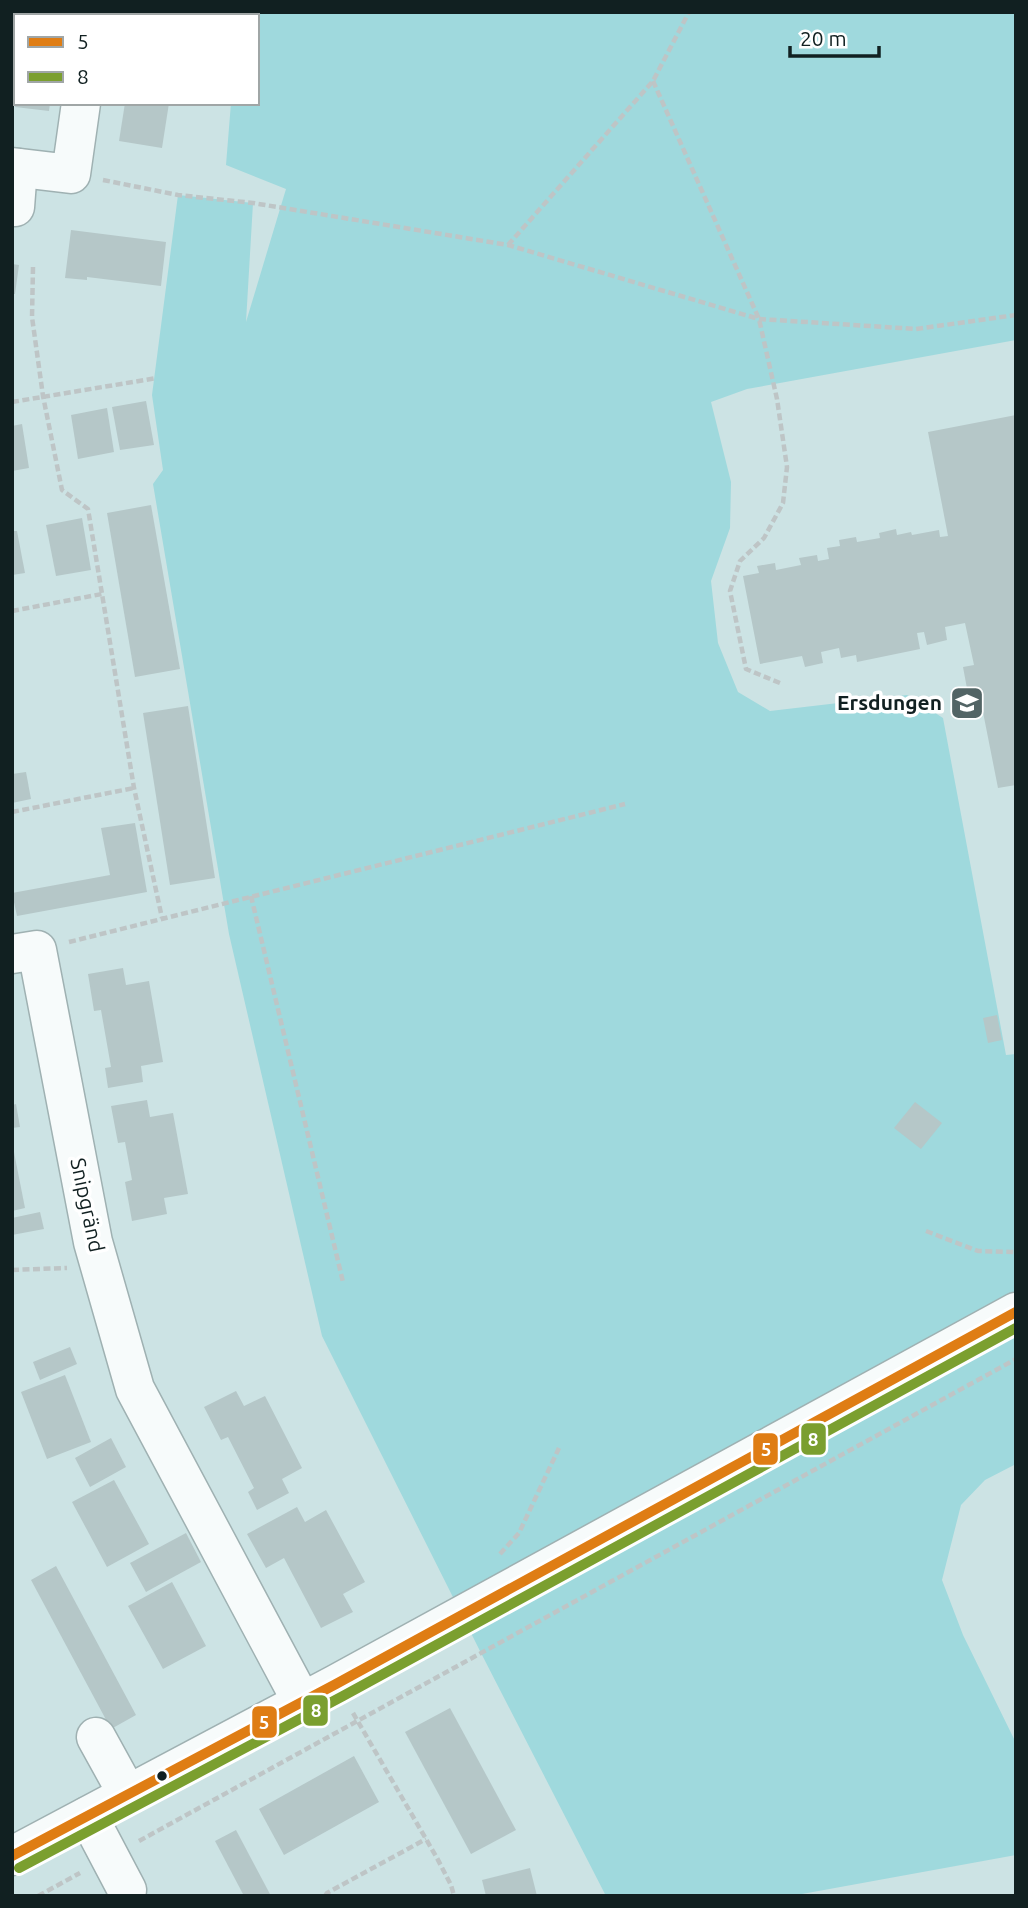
<svg xmlns="http://www.w3.org/2000/svg" width="1028" height="1908" viewBox="0 0 1028 1908" font-family="Ubuntu,sans-serif">
<rect width="100%" height="100%" fill="#cce3e4"/>
<polygon fill="#9fd9dd" points="241,12 1016,12 1016,340 747,389 711,402 731,482 730,528 711,581 718,643 738,692 770,711 907,695 943,718 1006,1055 1016,1054 1016,1464 985,1480 961,1505 942,1580 963,1635 1016,1743 1016,1855 791,1896 606,1896 481,1653 322,1336 229,934 153,484 163,470 152,395 178,195 253,203 246,322 286,189 226,165 231,103 257,103 257,16 240,16"/>
<g fill="#b5c7c8">
<polygon points="12,28 16,29 16,74 12,74"/>
<polygon points="16,103 50,103 49,111 15,107"/>
<polygon points="125,103 169,103 162,148 119,141"/>
<polygon points="71,230 166,242 161,286 87,277 87,280 65,278"/>
<polygon points="12,264 19,265 15,294 12,294"/>
<polygon points="146,401 154,445 120,450 112,407"/>
<polygon points="107,408 114,452 78,459 71,415"/>
<polygon points="1016,415 1016,785 998,788 979,692 968,694 963,667 974,665 965,623 945,627 947,640 927,645 924,632 917,633 920,649 857,662 856,655 841,658 839,648 821,652 823,663 805,667 802,656 760,664 743,576 759,573 757,566 775,563 776,570 801,565 799,558 817,555 818,561 829,559 827,548 840,546 839,540 856,537 857,542 880,538 879,533 896,529 897,535 911,532 912,535 939,530 940,537 948,536 928,432"/>
<polygon points="22,424 29,468 12,471 12,426"/>
<polygon points="151,505 180,669 135,677 107,513"/>
<polygon points="82,518 91,570 56,576 46,525"/>
<polygon points="12,531 17,531 25,573 12,575"/>
<polygon points="188,706 215,878 170,885 143,713"/>
<polygon points="26,772 31,799 12,803 12,774"/>
<polygon points="135,823 147,892 17,916 12,893 110,875 101,828"/>
<polygon points="123,968 126,985 149,981 163,1062 141,1066 143,1082 108,1088 105,1068 111,1067 101,1010 94,1011 88,974"/>
<polygon points="997,1015 1002,1040 988,1043 983,1018"/>
<polygon points="147,1100 150,1117 173,1113 188,1194 164,1198 167,1214 132,1221 125,1182 132,1180 125,1142 118,1143 111,1106"/>
<polygon points="915,1102 942,1123 921,1149 894,1128"/>
<polygon points="16,1104 20,1127 12,1128 12,1105"/>
<polygon points="12,1142 25,1208 12,1211"/>
<polygon points="40,1212 44,1229 12,1235 12,1218"/>
<polygon points="70,1347 77,1364 40,1380 33,1362"/>
<polygon points="65,1375 91,1442 47,1459 21,1392"/>
<polygon points="236,1391 244,1406 265,1396 302,1468 282,1479 289,1493 257,1510 248,1492 254,1488 228,1437 221,1440 204,1407"/>
<polygon points="111,1438 126,1467 90,1487 75,1458"/>
<polygon points="114,1480 149,1544 107,1567 72,1502"/>
<polygon points="297,1507 305,1522 326,1510 365,1582 343,1594 353,1612 321,1628 284,1558 266,1568 247,1534"/>
<polygon points="186,1533 201,1562 146,1592 130,1563"/>
<polygon points="56,1566 136,1715 111,1729 31,1580"/>
<polygon points="172,1582 206,1646 163,1669 128,1606"/>
<polygon points="450,1708 516,1830 471,1854 405,1732"/>
<polygon points="354,1756 379,1802 284,1855 259,1809"/>
<polygon points="236,1830 271,1896 244,1896 215,1841"/>
<polygon points="530,1868 537,1896 486,1896 482,1880"/>
</g>
<g fill="none" stroke-linecap="round" stroke-linejoin="round">
<g stroke="#9fb1b2" stroke-width="41">
<g id="minor">
<polyline points="94,16 95,12"/>
<polyline points="12,167 71,174 81,103"/>
<polyline points="15,207 18,168"/>
<polyline points="12,954 37,950 93,1242 135,1389 302,1702"/>
<polyline points="96,1737 128,1795"/>
<polyline points="88,1816 127,1890"/>
<polyline points="12,1856 336,1684 1016,1312"/>
</g>
</g>
<g stroke="#bec5c6" stroke-width="4.5" stroke-dasharray="7 3.5" stroke-linecap="butt">
<polyline points="653,81 759,319 777,399 787,467 783,503 764,538 740,561 730,591 746,669 780,683"/>
<polyline points="103,180 178,195 253,203 508,245 759,319 916,329 1016,315"/>
<polyline points="508,245 653,81 689,12"/>
<polyline points="33,267 32,317 43,396 62,490 88,509 134,788 162,918"/>
<polyline points="12,402 157,378"/>
<polyline points="12,611 102,594"/>
<polyline points="12,812 134,788"/>
<polyline points="251,896 343,1282"/>
<polyline points="69,942 625,804"/>
<polyline points="926,1231 978,1251 1016,1252"/>
<polyline points="12,1270 67,1268"/>
<polyline points="500,1554 519,1533 559,1448"/>
<polyline points="353,1713 437,1858 451,1885 454,1896"/>
<polyline points="139,1841 1016,1359"/>
<polyline points="38,1896 80,1873"/>
<polyline points="325,1896 327,1893 426,1839"/>
</g>
<use href="#minor" stroke="#f7fbfb" stroke-width="38"/>
<g stroke="#fff" stroke-width="16">
<polyline id="bus-1" points="12,1856 336,1684 1016,1312"/>
</g>
<g stroke="#fff" stroke-width="16">
<polyline id="bus-2" points="19,1868 343,1696 1016,1328"/>
</g>
<use href="#bus-1" stroke="#df7d14" stroke-width="10"/>
<use href="#bus-2" stroke="#7b9f2f" stroke-width="10"/>
</g>
<defs>
<g id="school-square" transform="scale(1.75)"><rect x="-9" y="-9" width="18" height="18" rx="4" fill="#526465" stroke="#fff"/><path d="M0-5L7-2L0 1L-7-2ZM-4 1L0 2.5L4 1V4Q0 6-4 4Z" fill="#fff"/></g>
</defs>
<g fill-rule="evenodd">
<use href="#school-square" x="967" y="703"/>
</g>
<circle fill="#112021" stroke="#fff" stroke-width="2.5" cx="162" cy="1776" r="6"/>
<g text-anchor="middle" stroke-width="7" stroke-linejoin="round" paint-order="stroke">
<g font-size="21" font-weight="bold" fill="#112021" stroke="#fff" text-anchor="end">
<text x="942" y="710">Ersdungen</text>
</g>
<g font-size="21" fill="#112021" stroke="#fff">
<text transform="translate(87 1205) rotate(78)" y="7">Snipgränd</text>
</g>
</g>
<g stroke="#fff" stroke-width="2.5">
<rect x="800" y="1422" width="27" height="34" rx="7" fill="#7b9f2f"/>
<rect x="752" y="1432" width="27" height="34" rx="7" fill="#df7d14"/>
<rect x="302" y="1694" width="27" height="33" rx="7" fill="#7b9f2f"/>
<rect x="251" y="1705" width="27" height="34" rx="7" fill="#df7d14"/>
</g>
<g font-size="19" text-anchor="middle" font-weight="bold" fill="#fff">
<text x="813" y="1446">8</text>
<text x="766" y="1456">5</text>
<text x="316" y="1717">8</text>
<text x="264" y="1729">5</text>
</g>
<rect width="1028" height="1908" fill="none" stroke="#112021" stroke-width="28"/>
<rect x="14" y="14" width="245" height="91" fill="#ffffff" stroke="#a0a6a6" stroke-width="2"/>
<rect x="28" y="37" width="35" height="10" fill="#df7d14" stroke="#a0a6a6" stroke-width="2"/>
<text x="77" y="49" font-size="21" fill="#112021">5</text>
<rect x="28" y="72" width="35" height="10" fill="#7b9f2f" stroke="#a0a6a6" stroke-width="2"/>
<text x="77" y="84" font-size="21" fill="#112021">8</text>
<path d="M790 46v10h89v-10" fill="none" stroke="#112021" stroke-width="3.5"/>
<text x="800" y="46" font-size="21" fill="#112021" stroke="#ffffff" stroke-width="5" paint-order="stroke">20 m</text>
</svg>
